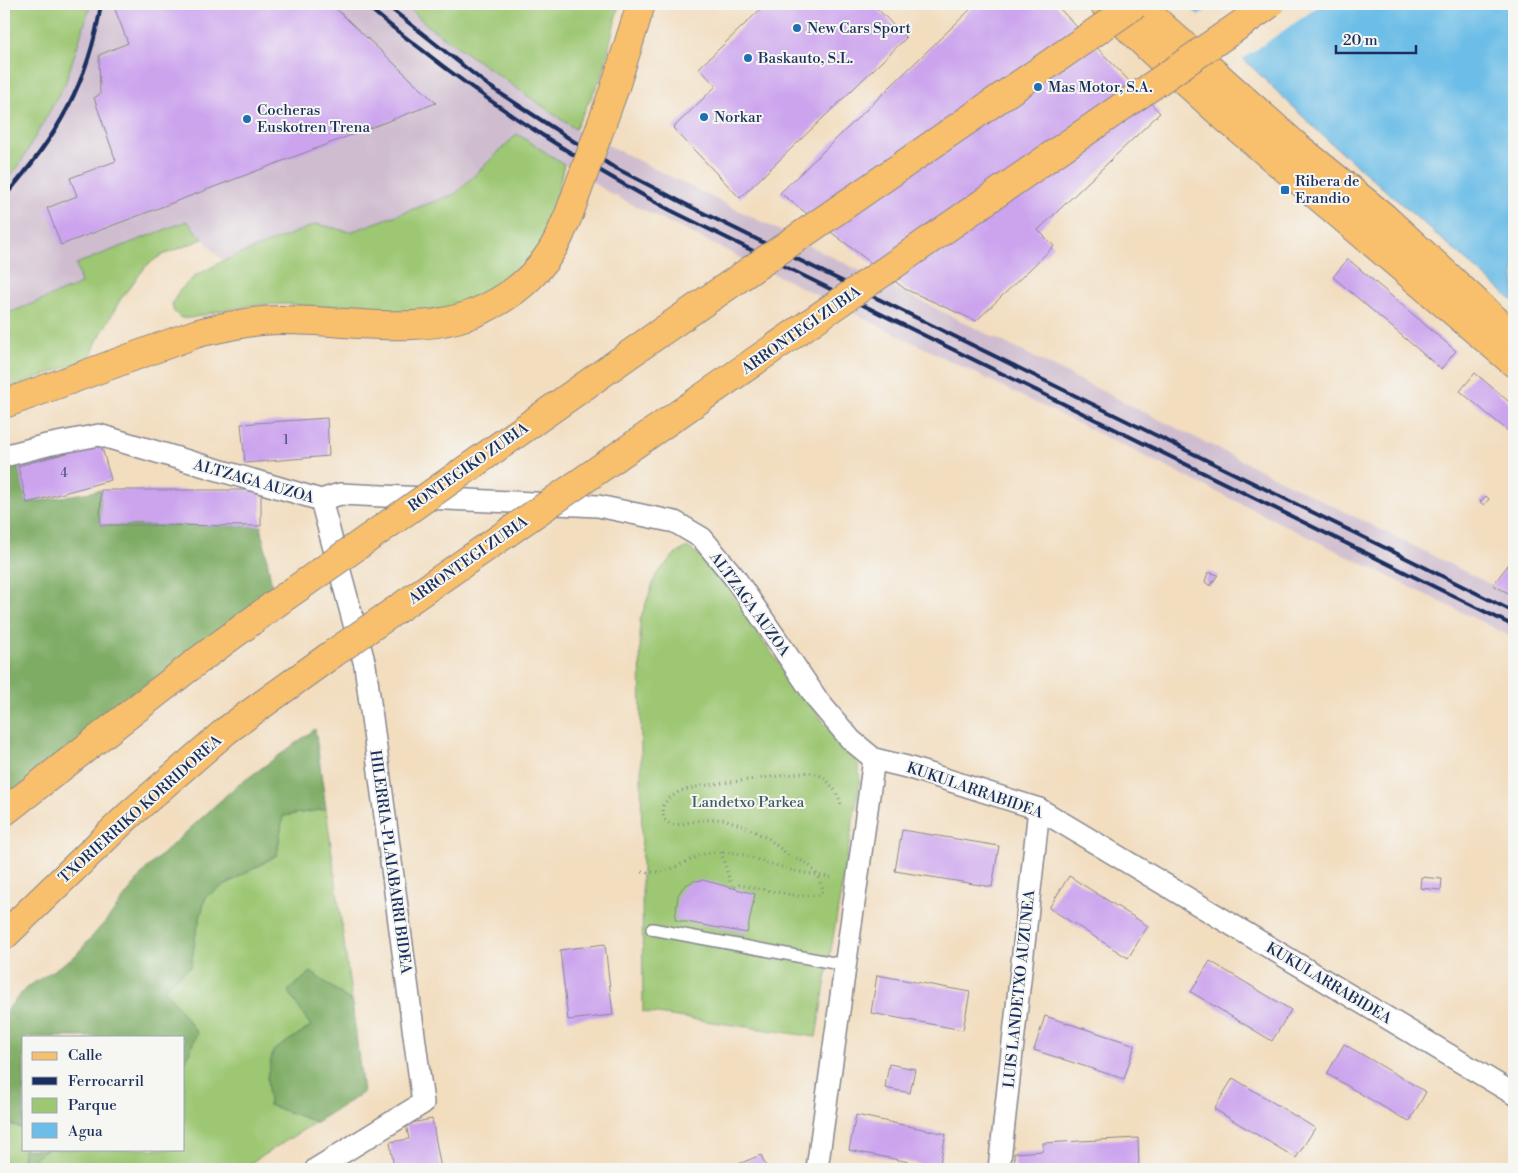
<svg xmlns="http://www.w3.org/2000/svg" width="1518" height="1173" viewBox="0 0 1518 1173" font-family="'Libre Bodoni',serif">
<rect width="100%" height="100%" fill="#f6f6f2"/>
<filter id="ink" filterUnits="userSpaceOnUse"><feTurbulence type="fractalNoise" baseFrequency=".02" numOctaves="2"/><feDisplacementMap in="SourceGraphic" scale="10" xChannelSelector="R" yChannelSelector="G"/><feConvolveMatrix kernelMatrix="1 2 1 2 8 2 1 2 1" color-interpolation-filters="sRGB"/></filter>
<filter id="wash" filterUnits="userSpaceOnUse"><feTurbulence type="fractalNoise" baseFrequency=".0096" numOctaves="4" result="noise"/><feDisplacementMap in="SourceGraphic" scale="20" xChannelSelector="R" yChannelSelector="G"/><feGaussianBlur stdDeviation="1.12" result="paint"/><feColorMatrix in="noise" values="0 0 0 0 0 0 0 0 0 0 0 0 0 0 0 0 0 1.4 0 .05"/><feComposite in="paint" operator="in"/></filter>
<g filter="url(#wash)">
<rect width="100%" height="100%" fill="#f2ddbf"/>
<polygon fill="#cfbdcf" points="91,4 405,4 428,26 575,129 1514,596 1514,638 611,194 517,134 455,194 350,232 317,224 223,261 187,221 76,264 81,284 4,315 4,181 18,167 65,84"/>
<g fill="#9dc773" stroke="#5c7b68">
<polygon points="4,4 91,4 65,84 18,167 4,181"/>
<polygon points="405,4 619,4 603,74 575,129 428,26"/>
<polygon points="517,134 564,164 549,231 533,258 509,284 451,309 394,315 289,304 254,305 220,311 191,318 181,318 174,312 172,304 179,291 195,276 223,261 317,224 350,232 455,194"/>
<polygon points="187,221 203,239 160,256 146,266 120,300 96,343 92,354 81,362 4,390 4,315 81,284 76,264"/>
<polygon points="687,547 708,561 732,593 764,643 844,749 858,764 860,781 816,1037 643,1012 640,620 656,575 673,556"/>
<polygon points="326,809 352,1002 311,972 288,991 311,1026 273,1051 269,1105 316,1122 241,1169 4,1169 4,1122 24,1129 24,1149 21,1169 47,1149 184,1149 184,1065 197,1033 164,988 191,966 196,933 206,896 277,855 283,816"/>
</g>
<g fill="#7eac65" stroke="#4c6e62">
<polygon points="18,466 28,503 101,490 101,525 261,526 275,604 4,812 4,468"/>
<polygon points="315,729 326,809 283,816 277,855 206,896 196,933 191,966 164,988 197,1033 184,1065 184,1037 24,1037 24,1129 4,1122 4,1013 26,988 75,956 111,915 146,869 233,789"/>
<polygon points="311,972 352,1002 363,1093 316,1122 269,1105 267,1077 273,1051 311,1026 288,991"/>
<polygon points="24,1149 47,1149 20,1169"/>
</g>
<polygon fill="#6cbde7" stroke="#4476a2" points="1187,4 1514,4 1514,302 1323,136"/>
<polygon fill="#f2ddbf" points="1216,4 1322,4 1241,60 1197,17"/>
<g id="blocks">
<g fill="#cca4ee">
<polygon points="114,4 331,4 436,103 61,245 47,208 77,196 70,178 116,161 94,98 100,94 99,55 128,43 114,7"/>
<polygon points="766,4 873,4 906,38 740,198 673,128 716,86 699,68"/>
<polygon points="976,4 1055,4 1160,113 1038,230 1054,246 976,321 905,289 780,193"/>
<polygon points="1348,259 1456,351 1441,369 1333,277"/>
<polygon points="1475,373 1514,406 1514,436 1460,391"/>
<polygon points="327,418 329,456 245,463 241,424"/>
<polygon points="101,444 111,480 27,503 18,466"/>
<polygon points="101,490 261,490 261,526 100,525"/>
<polygon points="1486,496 1489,499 1484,505 1480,502"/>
<polygon points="1514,557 1514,596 1493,585"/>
<polygon points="1208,572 1218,575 1210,586 1205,582"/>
<polygon points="902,830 999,846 992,887 895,871"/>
<polygon points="1069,876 1148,926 1128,958 1049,908"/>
<polygon points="1421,877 1442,879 1441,890 1420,888"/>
<polygon points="703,880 755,894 747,933 675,920 678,895 684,886 694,881"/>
<polygon points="605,944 613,1015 568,1020 560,950"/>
<polygon points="1210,961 1291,1010 1272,1041 1191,992"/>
<polygon points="877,975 970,992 963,1030 871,1013"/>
<polygon points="1045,1016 1135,1045 1124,1079 1034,1050"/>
<polygon points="1344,1044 1426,1092 1409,1122 1327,1074"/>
<polygon points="889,1064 915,1069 910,1093 885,1088"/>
<polygon points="1233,1078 1315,1128 1296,1158 1214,1109"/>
<polygon points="856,1115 946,1134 939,1168 849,1150"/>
<polygon points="432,1119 441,1169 394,1169 390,1142 409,1139 406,1124"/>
<polygon points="1138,1138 1139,1169 1015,1169 1014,1153 1043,1151 1043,1143"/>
<polygon points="761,1155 767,1169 726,1169"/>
</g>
</g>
</g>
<g filter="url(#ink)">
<use href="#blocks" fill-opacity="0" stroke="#86868e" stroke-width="1"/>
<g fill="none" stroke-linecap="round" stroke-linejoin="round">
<g stroke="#86868e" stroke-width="14">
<polyline id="service" points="652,929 845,965"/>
</g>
<g stroke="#86868e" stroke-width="24">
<g id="minor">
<polyline points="4,456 47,445 99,435 321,500 340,494 598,506 675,522 702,538 735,578 819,702 851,740 874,759"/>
<polyline points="316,1169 423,1103 365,665 321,500"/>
<polyline points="817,1169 874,759 907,767 1039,809 1514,1094"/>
<polyline points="999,1169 1039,809"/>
</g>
</g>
<g stroke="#86868e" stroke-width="30">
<g id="primary">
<polyline points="1104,4 1153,52 1222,115 1514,363"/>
<polyline points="1140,4 1160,24 1294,144 1384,217 1514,337"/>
<polyline points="615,87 641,4"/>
<path d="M4,404L198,333C226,327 255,319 284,320C327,320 370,327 413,325C471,324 529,294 557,241C561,233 565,223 569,214"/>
</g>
</g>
<g stroke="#86868e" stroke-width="30">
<g id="motorway">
<polyline points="4,812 195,663 275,604"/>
<polyline points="4,936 128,816 227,730 331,655"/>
</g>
</g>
<g stroke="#86868e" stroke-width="3" stroke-dasharray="1 4" stroke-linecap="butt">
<path d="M721,852L732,888L739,885L799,896L819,895L823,890L817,874L807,863L789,856L769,839L748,828L724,819L701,820L677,825L670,824L664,819L663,813V806L668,799L680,791L701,786L809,772C812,773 817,774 821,776C830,782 840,795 841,806"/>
<polyline points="642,872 660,872 671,869 700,855 714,852 737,853 794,871 834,878"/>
</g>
<use href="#service" stroke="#fff" stroke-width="11"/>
<use href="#minor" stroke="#fff" stroke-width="21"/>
<use href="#primary" stroke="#f8bf6c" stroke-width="28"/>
<use href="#motorway" stroke="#f8bf6c" stroke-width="28"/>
<g stroke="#1b2f5e" stroke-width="4">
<path d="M365,4C383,20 402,35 421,49C499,111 583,163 670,210L1514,626"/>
<polyline points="385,4 489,86 610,165 689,206 1416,563 1514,612"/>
<path d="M4,197C56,138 89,83 101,4"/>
</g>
<g stroke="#86868e" stroke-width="30" stroke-linecap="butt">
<polyline id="primary-bridge" points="569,214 615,87"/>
</g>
<g stroke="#86868e" stroke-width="30" stroke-linecap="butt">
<g id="motorway-bridge">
<polyline points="275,604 661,332 1136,4"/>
<polyline points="331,655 1270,4"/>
</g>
</g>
<use href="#primary-bridge" stroke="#f8bf6c" stroke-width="28"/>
<use href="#motorway-bridge" stroke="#f8bf6c" stroke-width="28"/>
</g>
</g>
<g fill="#1f6fb2" stroke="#f6f6f2" stroke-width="2">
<circle cx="797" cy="28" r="5"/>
<circle cx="748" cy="58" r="5"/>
<circle cx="1038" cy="87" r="5"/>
<circle cx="704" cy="117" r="5"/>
<circle cx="247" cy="119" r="5"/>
<rect x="1280" y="185" width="10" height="10" rx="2.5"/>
</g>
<g text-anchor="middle" stroke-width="4" stroke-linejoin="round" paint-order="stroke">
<g font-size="12" fill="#474c82">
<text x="286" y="444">1</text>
<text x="64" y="477">4</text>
</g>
<g font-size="15" fill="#1b2f5e" stroke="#f6f6f2" text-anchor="start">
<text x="807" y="33">New Cars Sport</text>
<text x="758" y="63">Baskauto, S.L.</text>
<text x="1048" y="92">Mas Motor, S.A.</text>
<text x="257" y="115">Cocheras<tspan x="257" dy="17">Euskotren Trena</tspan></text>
<text x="714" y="122">Norkar</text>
<text x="1295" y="186">Ribera de<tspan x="1295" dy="17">Erandio</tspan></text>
</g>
<g font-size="15" fill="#1b2f5e" stroke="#f6f6f2">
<text transform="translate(801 330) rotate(-35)" y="5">ARRONTEGI ZUBIA</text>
<text transform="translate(468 467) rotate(-35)" y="5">RONTEGIKO ZUBIA</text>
<text transform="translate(254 481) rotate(16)" y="5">ALTZAGA AUZOA</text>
<text transform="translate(468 560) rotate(-35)" y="5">ARRONTEGI ZUBIA</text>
<text transform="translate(750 604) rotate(54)" y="5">ALTZAGA AUZOA</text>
<text transform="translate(975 790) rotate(19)" y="5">KUKULARRABIDEA</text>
<text transform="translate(140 809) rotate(-42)" y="5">TXORIERRIKO KORRIDOREA</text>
<text transform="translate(391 862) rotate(82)" y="5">HILERRIA-PLAIABARRI BIDEA</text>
<text transform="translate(1329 983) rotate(31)" y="5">KUKULARRABIDEA</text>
<text transform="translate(1019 989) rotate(-84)" y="5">LUIS LANDETXO AUZUNEA</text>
</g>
<g font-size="15" fill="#425d64" stroke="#f6f6f2">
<text x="748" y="807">Landetxo Parkea</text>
</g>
</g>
<rect width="1518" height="1173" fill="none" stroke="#f6f6f2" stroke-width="20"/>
<rect x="22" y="1036" width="162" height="115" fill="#f6f6f2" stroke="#9ea6b7"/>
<rect x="32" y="1052" width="25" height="8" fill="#f8bf6c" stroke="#9ea6b7"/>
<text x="68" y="1060" font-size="15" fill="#1b2f5e">Calle</text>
<rect x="32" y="1077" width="25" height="8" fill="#1b2f5e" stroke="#9ea6b7"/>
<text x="68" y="1086" font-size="15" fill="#1b2f5e">Ferrocarril</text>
<rect x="32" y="1098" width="25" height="15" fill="#9dc773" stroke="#9ea6b7"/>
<text x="68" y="1110" font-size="15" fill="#1b2f5e">Parque</text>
<rect x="32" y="1123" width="25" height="15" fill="#6cbde7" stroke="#9ea6b7"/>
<text x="68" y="1136" font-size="15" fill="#1b2f5e">Agua</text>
<path d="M1336 45v8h80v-8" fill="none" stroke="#1b2f5e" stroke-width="2.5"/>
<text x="1343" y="45" font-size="15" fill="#1b2f5e" stroke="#f6f6f2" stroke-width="4" paint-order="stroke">20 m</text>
</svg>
